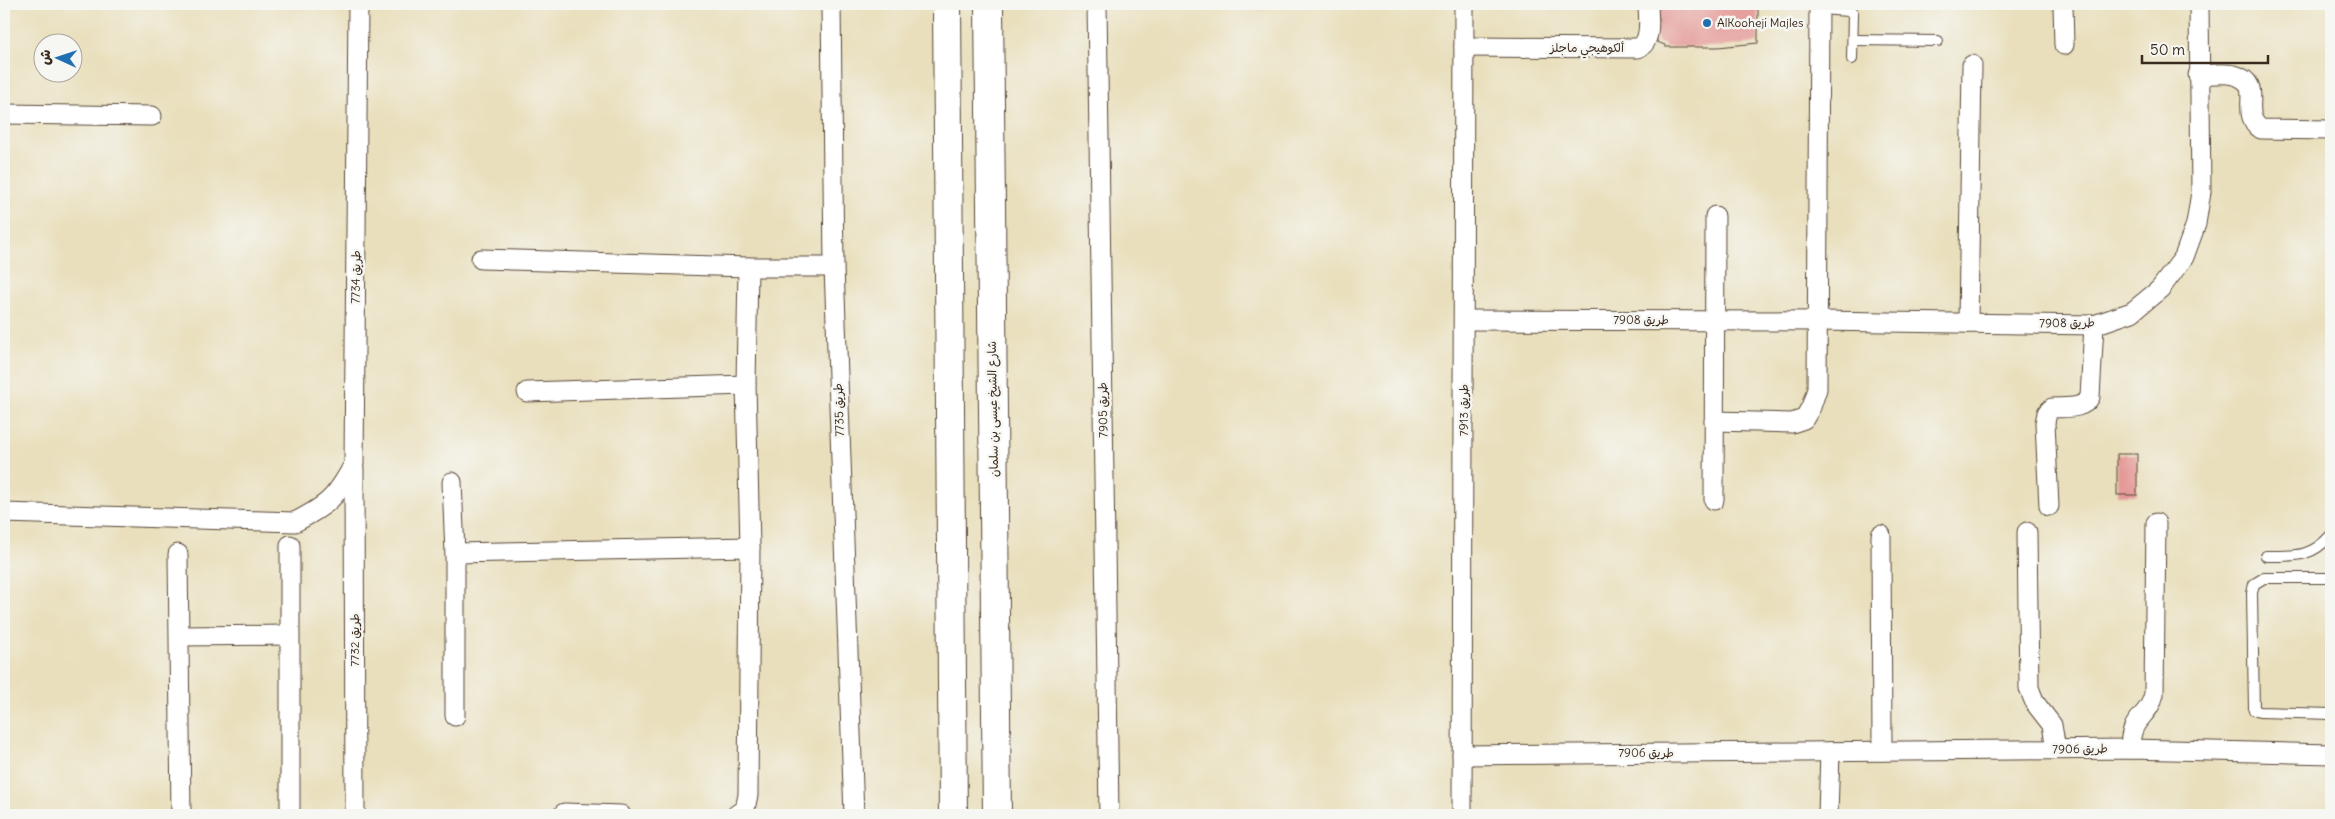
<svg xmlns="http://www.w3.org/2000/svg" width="2335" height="819" viewBox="0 0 2335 819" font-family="Delius,'Playpen Sans Arabic',sans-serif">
<rect width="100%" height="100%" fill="#f6f6f2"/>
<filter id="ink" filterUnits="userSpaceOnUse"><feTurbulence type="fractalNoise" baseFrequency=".02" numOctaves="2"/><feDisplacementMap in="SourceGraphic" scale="10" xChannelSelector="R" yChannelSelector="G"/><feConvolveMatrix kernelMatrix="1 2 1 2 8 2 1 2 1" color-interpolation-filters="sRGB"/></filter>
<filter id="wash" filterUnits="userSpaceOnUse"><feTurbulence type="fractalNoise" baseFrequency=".0096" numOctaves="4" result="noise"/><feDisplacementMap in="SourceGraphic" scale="20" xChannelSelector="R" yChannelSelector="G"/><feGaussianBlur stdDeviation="1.12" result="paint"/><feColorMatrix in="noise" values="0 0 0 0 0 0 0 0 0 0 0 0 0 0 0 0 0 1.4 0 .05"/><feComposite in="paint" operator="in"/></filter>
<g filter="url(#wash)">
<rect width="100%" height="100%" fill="#e9dfbc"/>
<g id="blocks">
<g fill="#e49a97">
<polygon points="1656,4 1758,4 1758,43 1718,47 1665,47 1665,45 1657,42"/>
<rect x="2117" y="454" width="20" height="41"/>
</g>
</g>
</g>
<g filter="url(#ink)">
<use href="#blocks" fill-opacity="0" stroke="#554536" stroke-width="1"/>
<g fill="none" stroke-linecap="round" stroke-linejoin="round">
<g stroke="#554536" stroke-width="12">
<g id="lane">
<polyline points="1819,9 1849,11 1853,13 1852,59"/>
<polyline points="1853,40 1938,41"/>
<path d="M2266,556C2295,556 2311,558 2331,535"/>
<polyline points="2331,578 2264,578 2254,584 2252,593 2254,710 2260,712 2331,714"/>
</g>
</g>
<g stroke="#554536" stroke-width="21">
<g id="street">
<polyline points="831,4 834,267 854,815"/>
<polyline points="1097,4 1109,815"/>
<polyline points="2063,4 2064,45"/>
<path d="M1464,47L1638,48C1653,42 1648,17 1648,4"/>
<path d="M2198,75C2209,75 2223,72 2234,75C2267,84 2237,112 2261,129L2331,130"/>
<polyline points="4,114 152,116"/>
<polyline points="481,259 748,267 834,267"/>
<polyline points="1464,320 1818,321 2094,325 2132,312 2160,289 2184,257 2196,224 2201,192 2199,4"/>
<polyline points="1968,323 1972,65"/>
<polyline points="527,392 746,385"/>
<polyline points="1714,421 1792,423 1804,419 1811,407 1817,389 1819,4"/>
<polyline points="354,468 355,815"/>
<polyline points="452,482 455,553 455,716"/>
<polyline points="1714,500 1715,216"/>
<path d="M2049,506L2045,423L2047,413L2052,408C2065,407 2083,410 2090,397L2094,325"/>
<path d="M4,513L295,522C328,505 336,498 354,464L358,4"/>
<polyline points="2027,532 2029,688 2035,703 2052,725 2056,749"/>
<polyline points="1881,535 1882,751"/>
<polyline points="455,553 750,547"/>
<polyline points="178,554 181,815"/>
<polyline points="180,636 289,635"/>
<path d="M2130,749C2130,715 2148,720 2154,694L2156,523"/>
<polyline points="1462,755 2130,749 2331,754"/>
<polyline points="564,813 621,815"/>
<polyline points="290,815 290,545"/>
<polyline points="736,815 745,809 748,795 750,547 746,385 748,267"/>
<polyline points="1462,815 1464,4"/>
<polyline points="1828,815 1830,752"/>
</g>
</g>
<g stroke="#554536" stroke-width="30">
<g id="highway">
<polyline points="947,4 953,815"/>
<polyline points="989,4 997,815"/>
</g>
</g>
<use href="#lane" stroke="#fff" stroke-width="10"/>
<use href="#street" stroke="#fff" stroke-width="19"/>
<use href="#highway" stroke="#fff" stroke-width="28"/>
</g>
</g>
<circle fill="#1f6fb2" stroke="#f6f6f2" stroke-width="2" cx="1707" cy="23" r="5"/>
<g text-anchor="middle" stroke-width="5" stroke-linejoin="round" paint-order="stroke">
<g font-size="12" fill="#3b2a1e" stroke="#f6f6f2" text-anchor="start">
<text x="1717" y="27">AlKooheji Majles</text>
</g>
<g font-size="12" fill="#3b2a1e" stroke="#f6f6f2">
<text x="1587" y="52">ألكوهيجي ماجلز</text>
<text transform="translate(356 277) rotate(-89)" y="4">طريق 7734</text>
<text x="1641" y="324">طريق 7908</text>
<text transform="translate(2067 323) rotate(-1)" y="4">طريق 7908</text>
<text transform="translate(993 409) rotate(-91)" y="4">شارع الشيخ عيسى بن سلمان</text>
<text transform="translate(839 410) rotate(-92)" y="4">طريق 7735</text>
<text transform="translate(1103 410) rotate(-91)" y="4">طريق 7905</text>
<text transform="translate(1464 410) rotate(-90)" y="4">طريق 7913</text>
<text transform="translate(355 640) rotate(-90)" y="4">طريق 7732</text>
<text transform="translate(2080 749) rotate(-1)" y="4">طريق 7906</text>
<text x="1646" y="757">طريق 7906</text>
</g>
</g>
<rect width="2335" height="819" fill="none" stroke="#f6f6f2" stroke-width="20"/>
<g transform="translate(58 58) rotate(273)"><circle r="24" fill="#f6f6f2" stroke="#aba49d"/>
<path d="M0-4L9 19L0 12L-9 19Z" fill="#1f6fb2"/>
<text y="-8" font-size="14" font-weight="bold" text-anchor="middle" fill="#3b2a1e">ش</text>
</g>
<path d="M2142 55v8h126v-8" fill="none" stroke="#3b2a1e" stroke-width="2.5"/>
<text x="2150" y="55" font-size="15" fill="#3b2a1e" stroke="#f6f6f2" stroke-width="4" paint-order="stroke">50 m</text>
</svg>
